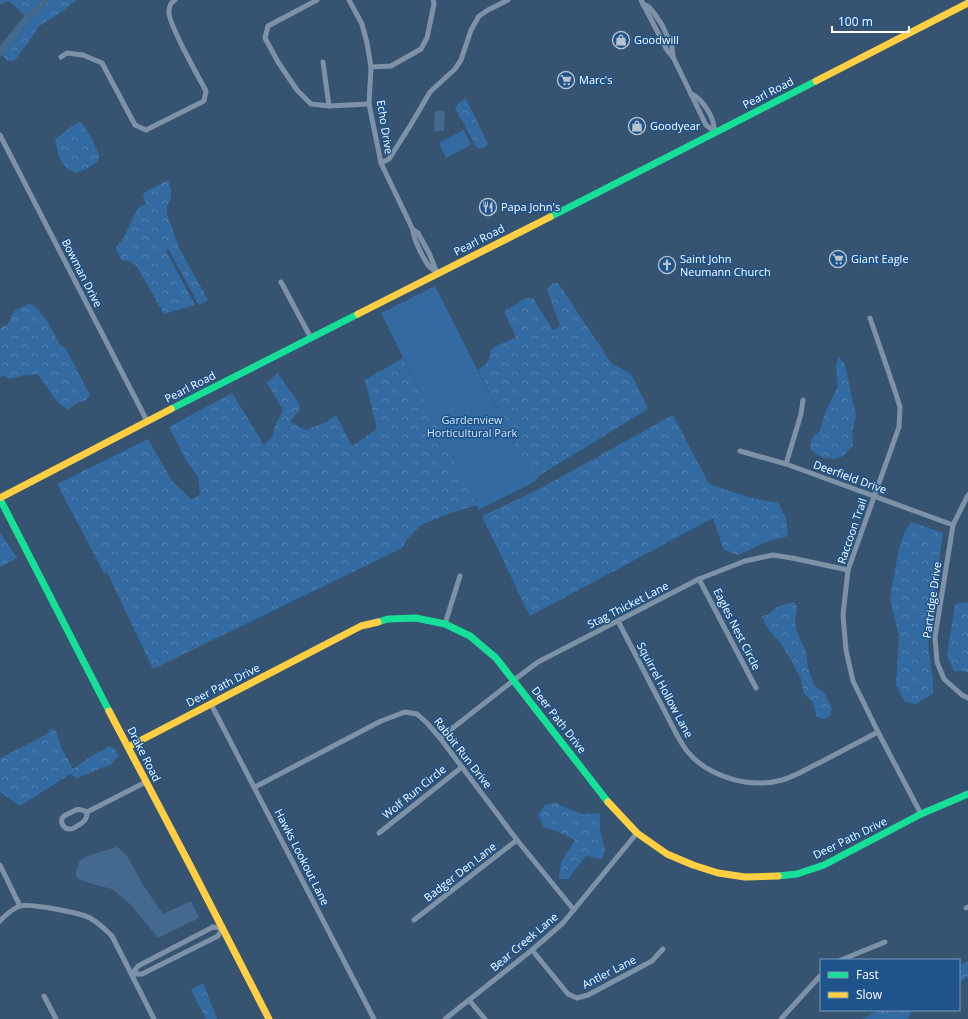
<svg xmlns="http://www.w3.org/2000/svg" width="968" height="1019" viewBox="0 0 968 1019" font-family="'Open Sans',sans-serif">
<defs>
<pattern id="forest-crowns" width="20" height="18" patternUnits="userSpaceOnUse"><rect width="20" height="18" fill="#336aa1"/><path d="M2 6a3 3 0 1 1 6 0M12 15a3 3 0 1 1 6 0" fill="none" stroke="#5280af"/></pattern>
</defs>
<rect width="100%" height="100%" fill="#365472"/>
<g fill="url(#forest-crowns)">
<polygon points="0,0 42,0 24,16 16,7 9,1 0,4"/>
<polygon points="50,0 77,0 57,15 39,26 30,40 14,61 6,60 3,55 28,22"/>
<path d="M466,99L488,144C485,148 481,149 477,148L455,108L460,102Z"/>
<path d="M80,122C85,125 98,150 99,155C99,157 98,160 97,162L86,169L76,173C73,171 69,170 67,168C59,162 57,149 55,140L69,128Z"/>
<polygon points="168,180 171,190 171,198 167,206 167,214 179,248 208,300 199,305 169,250 166,251 195,305 164,314 136,265 128,261 121,260 116,248 124,237 138,208 146,203 143,197 145,192"/>
<polygon points="553,283 558,283 612,364 631,374 648,409 540,475 534,482 478,370 488,362 492,348 516,337 504,311 526,298 533,298 553,330 560,326 547,289"/>
<polygon points="29,304 35,306 46,319 60,345 66,349 90,395 85,401 79,402 67,410 55,399 38,374 21,376 10,379 4,376 0,377 0,328 8,324 14,311"/>
<polygon points="838,356 845,365 856,416 852,433 853,446 843,456 835,459 823,458 810,449 811,439 820,431 825,413 838,386 836,366"/>
<polygon points="403,358 477,505 450,513 421,525 407,539 402,548 153,669 107,572 104,573 57,484 148,439 172,481 192,500 200,494 198,477 186,460 169,427 232,393 264,445 273,436 274,428 283,410 267,383 277,373 297,400 300,409 290,422 306,430 326,422 336,415 352,446 377,429 365,380"/>
<polygon points="673,415 709,484 751,498 778,503 786,518 788,536 763,543 738,555 724,550 713,518 530,616 482,516 543,487"/>
<polygon points="912,522 943,533 928,644 933,681 933,694 916,704 905,702 896,685 899,636 890,599 899,548 905,531"/>
<polygon points="0,533 17,558 0,567"/>
<polygon points="794,602 797,607 795,622 797,632 806,652 808,668 814,685 824,693 832,708 830,716 824,719 817,717 813,702 804,694 801,679 792,662 781,644 766,626 762,616 767,615 779,606"/>
<polygon points="968,602 968,673 962,671 954,671 947,656 955,604"/>
<polygon points="51,729 56,731 62,749 73,769 90,757 110,746 116,750 118,756 112,764 77,778 70,774 20,806 0,792 0,758 47,734"/>
<polygon points="556,803 571,810 583,814 600,813 600,831 605,850 602,859 586,856 568,879 559,879 561,862 575,840 563,834 544,827 538,815 545,805"/>
<polygon points="968,961 968,976 959,984 959,972 961,971 959,965"/>
<polygon points="203,983 217,1019 206,1019 191,990"/>
<polygon points="879,1010 912,1010 911,1014 907,1019 862,1019"/>
</g>
<g fill="#336aa1">
<polygon points="464,130 471,145 446,158 439,143"/>
<polygon points="435,286 534,482 479,510 381,313"/>
</g>
<g fill="#44698f">
<polygon points="42,0 50,0 28,22 3,55 0,57 0,46 24,16"/>
<polygon points="435,111 445,111 444,131 434,131"/>
<polygon points="117,847 126,854 143,885 163,914 191,901 199,918 158,938 131,905 112,889 96,885 78,879 75,874 80,860 90,855"/>
</g>
<g fill="none" stroke-linecap="round" stroke-linejoin="round">
<g stroke="#7d92a7" stroke-width="5">
<polyline points="317,0 268,26 265,38 278,62 297,90 311,104 329,106 369,104"/>
<path d="M349,0L362,24L367,43L371,67L369,104L381,163L413,230C413,238 423,258 428,265C431,268 435,271 438,274"/>
<polyline points="641,0 667,50 673,57 706,125 715,132"/>
<polyline points="643,4 649,7 654,13 662,25 672,46 673,57"/>
<path d="M61,57L67,53L83,55L102,63L135,125L146,130L204,101L206,91C199,78 167,22 169,11C169,7 171,2 175,0"/>
<polyline points="323,62 329,106"/>
<polyline points="371,67 391,66 421,49 427,38 434,4 433,0"/>
<path d="M691,94C700,96 711,114 713,122C714,125 714,129 715,132"/>
<polyline points="0,135 147,421"/>
<polyline points="381,163 389,159 410,126 430,92 455,69 461,60 471,30 479,16 488,10 508,0"/>
<polyline points="413,230 418,233 429,253 437,273"/>
<polyline points="281,282 311,338"/>
<polyline points="870,318 895,391 900,407 899,427 848,570 843,615 846,650 853,681 878,732 921,814"/>
<polyline points="740,451 786,464 953,525"/>
<polyline points="786,464 801,414 803,400"/>
<polyline points="968,495 953,525 935,637 937,662 944,679 962,695 968,698"/>
<polyline points="699,579 756,688"/>
<path d="M618,621L677,735C680,740 683,746 687,751C708,777 750,789 782,780C796,776 808,768 821,762C840,752 859,742 878,732"/>
<polyline points="445,624 460,576"/>
<polyline points="211,704 374,1019"/>
<polyline points="440,738 514,680 538,662 699,579 745,561 773,555 792,558 848,570"/>
<polyline points="255,787 381,721 405,712 417,714 427,723 440,738 517,840 574,910"/>
<path d="M87,812C87,820 84,822 77,826C76,827 72,829 71,829C64,830 58,821 64,816C64,816 69,813 70,813C77,809 79,808 87,812L146,782"/>
<polyline points="379,833 462,767"/>
<polyline points="0,865 20,906"/>
<polyline points="966,908 968,907"/>
<polyline points="414,920 517,840"/>
<path d="M0,921C4,916 14,908 20,906C30,903 81,913 90,918C99,923 105,929 112,936L154,1019"/>
<polygon points="213,927 222,928 218,936 142,974 132,974 138,966"/>
<polyline points="532,950 568,994 577,998 588,995 652,961 663,949"/>
<polyline points="841,960 885,942"/>
<polyline points="44,996 56,1019"/>
<polyline points="469,1000 485,1019"/>
<polyline points="445,1019 532,950 563,923 637,833"/>
<polyline points="781,1019 821,975"/>
</g>
<g stroke="#16e098" stroke-width="7">
<polyline points="550,217 816,81"/>
<polyline points="171,409 358,314"/>
<polyline points="0,499 109,711"/>
<polyline points="378,622 388,619 416,618 445,624 470,636 496,658 608,802"/>
<polyline points="778,876 797,874 824,865 921,814 968,794"/>
</g>
<g stroke="#ffcf43" stroke-width="7">
<polyline points="816,81 968,3"/>
<polyline points="358,314 550,217"/>
<polyline points="0,498 171,409"/>
<polyline points="109,711 192,869 269,1019"/>
<polyline points="128,747 361,626 378,622"/>
<polyline points="608,802 637,833 667,854 693,865 718,873 745,877 778,876"/>
</g>
</g>
<defs>
<g id="shop-ring" transform="scale(0.9)"><circle r="9.5" fill="#1e548b" stroke="#b9c3ce" stroke-width="1.5"/><path d="M-5-2.5h2.3a2.7 3.5 0 0 1 5.4 0H5L5.5 6h-11ZM-1.5-2.5h3a1.5 2.3 0 0 0-3 0Z" fill="#b9c3ce"/></g>
<g id="supermarket-ring" transform="scale(0.9)"><circle r="9.5" fill="#1e548b" stroke="#b9c3ce" stroke-width="1.5"/><path d="M-6-5.5h2.5l.6 2H6L4.5 2H-2.5L-4.4-4H-6ZM-1.5 3.2a1.3 1.3 0 1 0 .1 0ZM3 3.2a1.3 1.3 0 1 0 .1 0Z" fill="#b9c3ce"/></g>
<g id="restaurant-ring" transform="scale(0.9)"><circle r="9.5" fill="#1e548b" stroke="#b9c3ce" stroke-width="1.5"/><path d="M-5-6h1v4h1v-4h1v4h1v-4h1v5L-1.5 .5V6h-2V.5L-5-1ZM5-6V6H3V1.5H1.5Q1.5-4 5-6Z" fill="#b9c3ce"/></g>
<g id="church-ring" transform="scale(0.9)"><circle r="9.5" fill="#1e548b" stroke="#b9c3ce" stroke-width="1.5"/><path d="M-1.2-6h2.4v3.5h3.3v2.4h-3.3V6h-2.4V-.1h-3.3v-2.4h3.3Z" fill="#b9c3ce"/></g>
</defs>
<g fill-rule="evenodd">
<use href="#shop-ring" x="621" y="40"/>
<use href="#supermarket-ring" x="566" y="80"/>
<use href="#shop-ring" x="637" y="126"/>
<use href="#restaurant-ring" x="488" y="207"/>
<use href="#supermarket-ring" x="838" y="259"/>
<use href="#church-ring" x="667" y="265"/>
</g>
<g text-anchor="middle" stroke-width="3" stroke-linejoin="round" paint-order="stroke">
<g font-size="11" fill="#fff" stroke="#1e548b" text-anchor="start">
<text x="634" y="44">Goodwill</text>
<text x="579" y="84">Marc's</text>
<text x="650" y="130">Goodyear</text>
<text x="501" y="211">Papa John's</text>
<text x="680" y="263">Saint John<tspan x="680" dy="13">Neumann Church</tspan></text>
<text x="851" y="263">Giant Eagle</text>
</g>
<g font-size="11" fill="#fff" stroke="#1e548b">
<text transform="translate(768 93) rotate(-27)" y="4">Pearl Road</text>
<text transform="translate(385 127) rotate(81)" y="4">Echo Drive</text>
<text transform="translate(479 240) rotate(-27)" y="4">Pearl Road</text>
<text transform="translate(82 273) rotate(63)" y="4">Bowman Drive</text>
<text transform="translate(190 387) rotate(-27)" y="4">Pearl Road</text>
<text transform="translate(850 477) rotate(20)" y="4">Deerfield Drive</text>
<text transform="translate(852 531) rotate(-71)" y="4">Raccoon Trail</text>
<text transform="translate(932 600) rotate(-82)" y="4">Partridge Drive</text>
<text transform="translate(628 605) rotate(-27)" y="4">Stag Thicket Lane</text>
<text transform="translate(737 629) rotate(63)" y="4">Eagles Nest Circle</text>
<text transform="translate(223 685) rotate(-27)" y="4">Deer Path Drive</text>
<text transform="translate(665 690) rotate(62)" y="4">Squirrel Hollow Lane</text>
<text transform="translate(559 720) rotate(52)" y="4">Deer Path Drive</text>
<text transform="translate(463 753) rotate(52)" y="4">Rabbit Run Drive</text>
<text transform="translate(144 754) rotate(63)" y="4">Drake Road</text>
<text transform="translate(414 792) rotate(-39)" y="4">Wolf Run Circle</text>
<text transform="translate(850 838) rotate(-26)" y="4">Deer Path Drive</text>
<text transform="translate(302 857) rotate(63)" y="4">Hawks Lookout Lane</text>
<text transform="translate(460 872) rotate(-38)" y="4">Badger Den Lane</text>
<text transform="translate(524 942) rotate(-40)" y="4">Bear Creek Lane</text>
<text transform="translate(609 972) rotate(-27)" y="4">Antler Lane</text>
</g>
<g font-size="11" fill="#cfe4f9" stroke="#1e548b">
<text x="472" y="424">Gardenview<tspan x="472" dy="13">Horticultural Park</tspan></text>
</g>
</g>
<rect x="820" y="959" width="140" height="52" fill="#1e548b" stroke="#7898b9"/>
<rect x="828" y="972" width="20" height="6" fill="#16e098" stroke="#7898b9"/>
<text x="856" y="979" font-size="12" fill="#ffffff">Fast</text>
<rect x="828" y="992" width="20" height="6" fill="#ffcf43" stroke="#7898b9"/>
<text x="856" y="999" font-size="12" fill="#ffffff">Slow</text>
<path d="M832 26v6h77v-6" fill="none" stroke="#ffffff" stroke-width="2"/>
<text x="838" y="26" font-size="12" fill="#ffffff" stroke="#1e548b" stroke-width="3" paint-order="stroke">100 m</text>
</svg>
